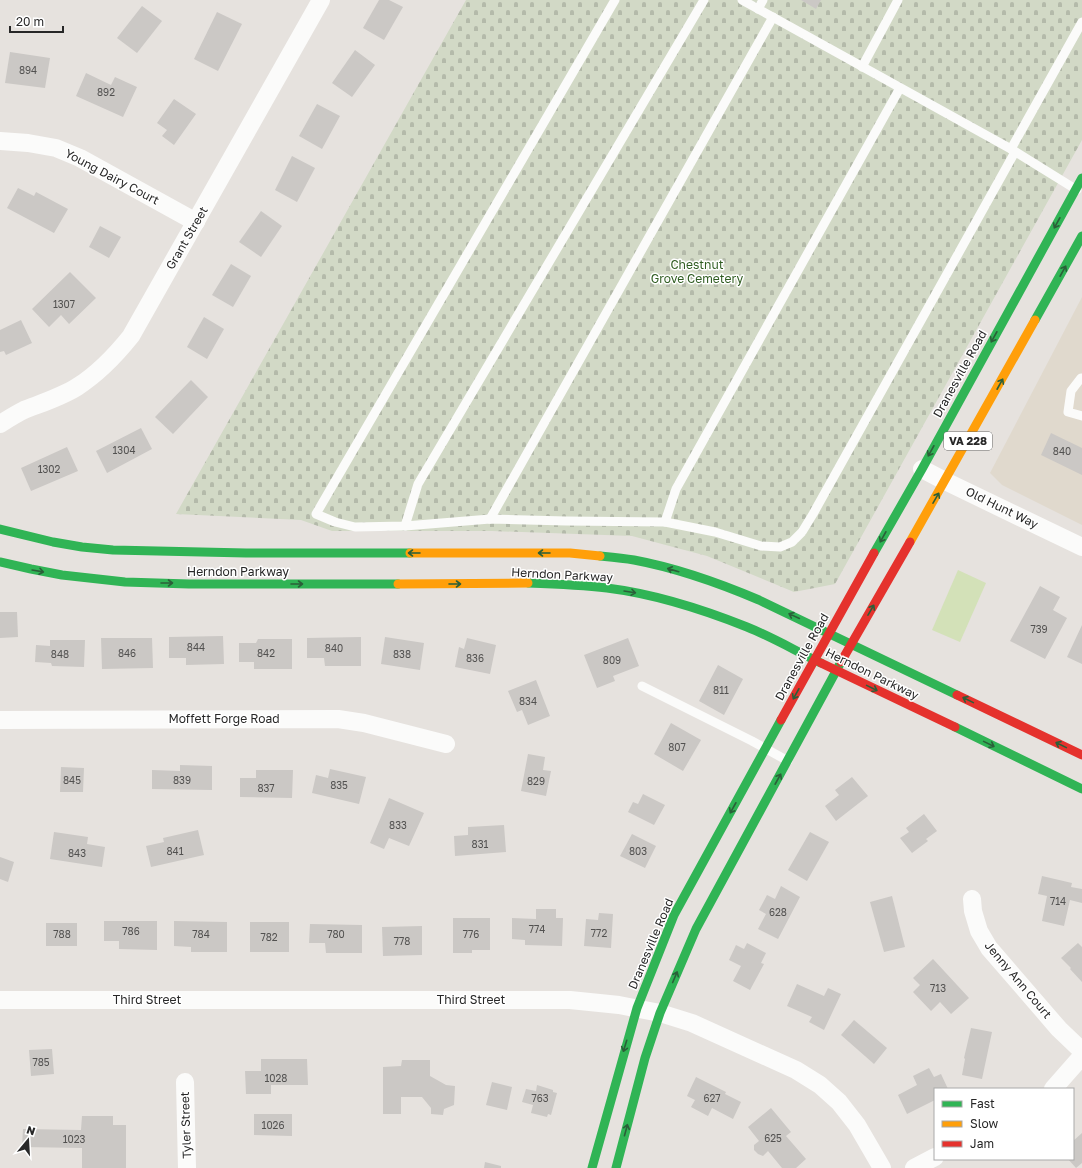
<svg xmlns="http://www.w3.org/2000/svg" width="1082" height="1168" viewBox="0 0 1082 1168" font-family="'Golos Text',sans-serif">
<defs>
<pattern id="cemetery-stones" width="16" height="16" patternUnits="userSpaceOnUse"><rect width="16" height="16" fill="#d2d9c6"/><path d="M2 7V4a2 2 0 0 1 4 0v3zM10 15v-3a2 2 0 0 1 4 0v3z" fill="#b4baaa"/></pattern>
</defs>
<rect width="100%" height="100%" fill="#e6e2de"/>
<polygon fill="#e0d9cd" points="1082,297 1082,525 1002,485 990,473"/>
<polygon fill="url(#cemetery-stones)" points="466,0 1082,0 1082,140 835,584 794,592 707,556 632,536 492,531 332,531 301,520 176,514"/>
<polygon fill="#d3e1b8" points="958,570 986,583 960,642 932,630"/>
<g fill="#cbc8c5">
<polygon points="379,0 389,0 403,7 384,40 363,28"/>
<polygon points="801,0 821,0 816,9"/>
<polygon points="142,6 162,21 137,53 117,38"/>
<polygon points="217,12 242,24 218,71 194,59"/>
<polygon points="355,50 375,65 352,97 332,83"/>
<polygon points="10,52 50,58 45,88 5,83"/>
<polygon points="86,73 111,85 115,77 137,87 123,117 76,96"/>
<polygon points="174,99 196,114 174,145 162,136 167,130 157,123"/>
<polygon points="317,104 340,116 322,149 299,136"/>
<polygon points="292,156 315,168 297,202 275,190"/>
<polygon points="18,188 34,196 36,192 68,209 54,233 7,208"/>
<polygon points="261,211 282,226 261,257 239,242"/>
<polygon points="100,226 121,237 109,258 89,247"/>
<polygon points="231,264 251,276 233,307 212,295"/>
<polygon points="70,272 96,298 69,324 61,315 49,327 32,309"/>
<polygon points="204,317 224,329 207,359 187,347"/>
<polygon points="21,320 32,343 6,355 4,351 0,352 0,330"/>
<polygon points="191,380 208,397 173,434 155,417"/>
<polygon points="141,428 152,449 107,473 96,451"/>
<polygon points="1051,433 1082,448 1082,475 1041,455"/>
<polygon points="67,447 78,471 31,491 21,468"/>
<polygon points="1040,586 1060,597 1053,610 1067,618 1045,659 1010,641"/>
<polygon points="0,612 17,612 18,637 0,638"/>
<polygon points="1082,625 1082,664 1067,657"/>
<polygon points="223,636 224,664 186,665 186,658 169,658 169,637"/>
<polygon points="361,637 361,666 325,666 324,658 307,658 307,638"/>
<polygon points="385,637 424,643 420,670 381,664"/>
<polygon points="101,638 152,638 153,668 102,669"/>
<polygon points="467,638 496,645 490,674 455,667 459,647 464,649"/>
<polygon points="628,638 639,666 613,676 615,681 597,688 584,655"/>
<polygon points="258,639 292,639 292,669 254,669 254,662 239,662 239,643 256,643"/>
<polygon points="50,640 85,640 84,667 52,666 51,663 35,662 36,645 50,646"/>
<polygon points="718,665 743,679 724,715 699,701"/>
<polygon points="536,680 550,716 528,725 522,710 517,712 508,691"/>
<polygon points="671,723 701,740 683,771 654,754"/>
<polygon points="528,754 545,757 543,770 551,771 546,796 521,791"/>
<polygon points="180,765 212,766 212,790 152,789 152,770 180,771"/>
<polygon points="61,767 84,768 83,792 60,792"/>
<polygon points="330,769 366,777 359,804 312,793 316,775 328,778"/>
<polygon points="256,770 293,770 292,798 240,797 240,778 256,778"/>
<polygon points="852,777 868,796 836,821 825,806 839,795 835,790"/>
<polygon points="643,794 665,805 654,825 628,812 633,802 638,804"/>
<polygon points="389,798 424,813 409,846 389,838 384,849 370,843"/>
<polygon points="924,814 937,831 926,839 928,841 912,853 900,838 909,832 906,828"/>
<polygon points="504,825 506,852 455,856 454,836 468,835 468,827"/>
<polygon points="198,830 204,855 151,867 146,846 164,842 163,838"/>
<polygon points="54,832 88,837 87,844 105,847 102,867 50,859"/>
<polygon points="810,832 829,842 807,881 788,870"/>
<polygon points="632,834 656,846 645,868 620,856"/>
<polygon points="0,857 14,862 8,882 0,879"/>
<polygon points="1042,876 1072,883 1071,887 1082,889 1082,903 1070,900 1064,926 1042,921 1047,896 1038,894"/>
<polygon points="781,886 800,897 778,939 758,929 766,914 759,910 767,895 775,899"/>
<polygon points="892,896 905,947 884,952 870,902"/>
<polygon points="536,909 556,909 556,918 563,918 562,946 525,945 525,940 512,939 512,918 536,919"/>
<polygon points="599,913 613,914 611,948 584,946 586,919 598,920"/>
<polygon points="453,918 490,918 490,950 472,950 472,953 453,953"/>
<polygon points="104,921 157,921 157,950 119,949 119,941 104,941"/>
<polygon points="174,921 227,922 227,952 191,952 191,947 174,946"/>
<rect x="250" y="922" width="39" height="30"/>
<rect x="46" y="923" width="31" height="23"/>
<polygon points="310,924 362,925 362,953 326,953 325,943 309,943"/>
<polygon points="422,926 422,955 383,956 382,927"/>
<polygon points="747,943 766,953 761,963 764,964 750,990 733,981 741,966 729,960 736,945 744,949"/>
<polygon points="1078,943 1082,947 1082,982 1070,969 1071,968 1061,958"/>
<polygon points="933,959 969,998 951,1014 940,1002 931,1011 913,992 920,985 913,978"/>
<polygon points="797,984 824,996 828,988 841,994 824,1030 809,1022 812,1017 787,1006"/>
<polygon points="854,1020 887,1048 874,1064 841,1035"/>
<polygon points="971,1028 992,1032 982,1079 962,1075 965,1059 964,1058"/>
<polygon points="52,1049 54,1074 31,1076 29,1050"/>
<polygon points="261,1059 307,1059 308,1085 271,1085 271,1094 246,1094 245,1071 261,1071"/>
<polygon points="402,1060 430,1060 430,1076 446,1085 455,1086 454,1105 444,1109 443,1115 431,1114 431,1108 422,1097 401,1097 401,1114 383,1114 383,1067 401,1066"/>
<polygon points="929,1068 934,1077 941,1074 948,1089 935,1089 935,1100 907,1114 898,1095 917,1085 913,1076"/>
<polygon points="696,1077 726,1092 725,1094 741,1102 733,1119 712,1108 708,1116 691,1107 695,1100 687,1096"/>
<polygon points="492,1082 512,1087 507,1110 486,1105"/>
<polygon points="537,1085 553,1090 553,1092 557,1093 551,1115 548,1114 547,1117 531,1113 533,1105 522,1102 526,1089 536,1091"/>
<polygon points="771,1108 791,1132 786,1136 806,1159 796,1168 782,1168 768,1151 763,1156 758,1154 754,1150 754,1145 759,1141 748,1127"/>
<polygon points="254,1114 292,1114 292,1136 254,1135"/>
<polygon points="82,1116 113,1116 113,1125 126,1125 126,1168 82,1168 82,1148 22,1147 23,1129 81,1130"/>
<polygon points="1082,1133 1082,1163 1076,1168 1068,1159 1073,1159 1073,1141"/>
<polygon points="485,1162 501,1166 501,1168 484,1168"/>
</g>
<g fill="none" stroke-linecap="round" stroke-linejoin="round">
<g stroke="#fbfbfa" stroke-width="9">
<polyline points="615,0 316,514 335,522 355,527 405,526 490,519 566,521 665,522 715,532 761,546 780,547 792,542 802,532 813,514 1015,152"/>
<polyline points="742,0 1011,149 1077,190"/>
<polyline points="758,9 763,0"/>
<polyline points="862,67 898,0"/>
<polyline points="1011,149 1082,22"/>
<polyline points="1082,378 1081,378 1071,391 1068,412 1082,416"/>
<polyline points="490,519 773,17"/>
<polyline points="665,522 676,489 900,88"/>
<polyline points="405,526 418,484 704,0"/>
<polyline points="642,686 752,741 788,761"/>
</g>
<g stroke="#fbfbfa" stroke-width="18">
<polyline points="0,141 28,143 56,148 80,158 196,222"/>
<path d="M0,424C8,419 16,414 24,410C42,403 61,397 77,387C99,373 115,356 131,336L321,0"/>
<polyline points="922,469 945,481 1082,547"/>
<polyline points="0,720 338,719 364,723 446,744"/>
<polyline points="972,899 973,911 979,931 989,948 1059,1029 1082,1051"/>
<polyline points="0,1000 570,1000 619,1005 660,1013 692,1023 796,1070 820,1085 839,1102 857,1125 882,1168"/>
<polyline points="185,1082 187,1168"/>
<polyline points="1053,1089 1082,1056"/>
<polyline points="914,1168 935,1157"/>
</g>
<g stroke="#30b455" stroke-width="9">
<polyline points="1035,320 1082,236"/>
<polyline points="0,529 53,542 82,547 113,550 246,553 410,553"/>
<polyline points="874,553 922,469 1082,178"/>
<path d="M600,556C611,557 623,558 634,560C677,568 719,583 759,600L957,695"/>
<polyline points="0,562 31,569 62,575 125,582 189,584 398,584"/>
<path d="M528,583C555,584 581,585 607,588C655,594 702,609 747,627C772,637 796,651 821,663"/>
<polyline points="955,727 1082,789"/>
<polyline points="592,1168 637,1008 674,915 781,720"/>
<polyline points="616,1168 645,1058 660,1013 696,929 841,662"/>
</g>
<g stroke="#ff9f0a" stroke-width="9">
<polyline points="910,542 1035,320"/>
<polyline points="410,553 570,553 600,556"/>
<polyline points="398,584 528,583"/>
</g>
<g stroke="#e5322d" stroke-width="9">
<polyline points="841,662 910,542"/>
<polyline points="821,663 955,727"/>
<polyline points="957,695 1082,755"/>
<polyline points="781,720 874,553"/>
</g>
</g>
<defs><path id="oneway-shaft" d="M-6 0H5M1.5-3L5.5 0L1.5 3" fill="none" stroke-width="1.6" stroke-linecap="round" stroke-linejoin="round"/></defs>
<g stroke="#2b5f39">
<use href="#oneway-shaft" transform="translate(1057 223) rotate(119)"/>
<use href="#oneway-shaft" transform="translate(1063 271) rotate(-61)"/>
<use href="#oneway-shaft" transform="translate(994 337) rotate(119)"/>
<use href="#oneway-shaft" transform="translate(1000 384) rotate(-61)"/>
<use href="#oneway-shaft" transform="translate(931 451) rotate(119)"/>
<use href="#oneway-shaft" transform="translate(936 498) rotate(-60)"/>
<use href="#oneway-shaft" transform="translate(883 537) rotate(119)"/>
<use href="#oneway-shaft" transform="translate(414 553) rotate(180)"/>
<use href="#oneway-shaft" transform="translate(544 553) rotate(180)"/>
<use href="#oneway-shaft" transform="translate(673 570) rotate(-164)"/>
<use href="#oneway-shaft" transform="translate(38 571) rotate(10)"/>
<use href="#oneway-shaft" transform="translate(167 583)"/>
<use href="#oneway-shaft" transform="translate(297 584)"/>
<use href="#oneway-shaft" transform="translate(455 584)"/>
<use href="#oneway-shaft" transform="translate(630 592) rotate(9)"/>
<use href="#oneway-shaft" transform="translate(871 610) rotate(-60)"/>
<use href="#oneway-shaft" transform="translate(794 616) rotate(-155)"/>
<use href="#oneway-shaft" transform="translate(872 688) rotate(26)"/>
<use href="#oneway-shaft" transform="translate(796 694) rotate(119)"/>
<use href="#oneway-shaft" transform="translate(968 700) rotate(-154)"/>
<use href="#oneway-shaft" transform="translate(989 744) rotate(26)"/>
<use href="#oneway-shaft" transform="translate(1061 745) rotate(-154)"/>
<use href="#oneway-shaft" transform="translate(778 779) rotate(-61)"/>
<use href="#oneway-shaft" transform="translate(733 808) rotate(119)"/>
<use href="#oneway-shaft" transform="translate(675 977) rotate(-67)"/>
<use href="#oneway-shaft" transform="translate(625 1046) rotate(107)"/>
<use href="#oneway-shaft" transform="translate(626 1130) rotate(-75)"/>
</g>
<g text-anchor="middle" stroke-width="3" stroke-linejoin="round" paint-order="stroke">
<g font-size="10" fill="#525150">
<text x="28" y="74">894</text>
<text x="106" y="96">892</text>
<text x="64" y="308">1307</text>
<text x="124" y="454">1304</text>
<text x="1062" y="455">840</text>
<text x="49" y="473">1302</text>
<text x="1039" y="633">739</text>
<text x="196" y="651">844</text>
<text x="334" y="652">840</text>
<text x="127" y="657">846</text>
<text x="266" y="657">842</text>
<text x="60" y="658">848</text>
<text x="402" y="658">838</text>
<text x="475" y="662">836</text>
<text x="612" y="664">809</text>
<text x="721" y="694">811</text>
<text x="528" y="705">834</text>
<text x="677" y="751">807</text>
<text x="72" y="784">845</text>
<text x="182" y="784">839</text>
<text x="536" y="785">829</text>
<text x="339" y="789">835</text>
<text x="266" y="792">837</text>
<text x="398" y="829">833</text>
<text x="480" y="848">831</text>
<text x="175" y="855">841</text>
<text x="638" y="855">803</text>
<text x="77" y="857">843</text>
<text x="1058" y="905">714</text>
<text x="778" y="916">628</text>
<text x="537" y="933">774</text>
<text x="131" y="935">786</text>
<text x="599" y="937">772</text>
<text x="62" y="938">788</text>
<text x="201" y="938">784</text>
<text x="336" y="938">780</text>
<text x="471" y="938">776</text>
<text x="269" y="941">782</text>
<text x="402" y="945">778</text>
<text x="938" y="992">713</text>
<text x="41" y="1066">785</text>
<text x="276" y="1082">1028</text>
<text x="540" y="1102">763</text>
<text x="712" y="1102">627</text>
<text x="273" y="1129">1026</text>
<text x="773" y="1142">625</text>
<text x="74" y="1143">1023</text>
</g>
<rect fill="#fff" stroke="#686868" stroke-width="1" x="944" y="432" width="48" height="18" rx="3"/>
<g font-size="11" font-weight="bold" fill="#272727">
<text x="968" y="445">VA 228</text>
</g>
<g font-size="12" fill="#272727" stroke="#fff">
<text transform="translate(112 177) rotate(28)" y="4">Young Dairy Court</text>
<text transform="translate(187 238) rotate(-60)" y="4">Grant Street</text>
<text transform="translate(960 374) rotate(-61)" y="4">Dranesville Road</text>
<text transform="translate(1002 508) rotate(26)" y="4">Old Hunt Way</text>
<text x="238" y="576">Herndon Parkway</text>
<text transform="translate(562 575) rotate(3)" y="4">Herndon Parkway</text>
<text transform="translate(802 657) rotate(-61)" y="4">Dranesville Road</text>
<text transform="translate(872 674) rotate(26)" y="4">Herndon Parkway</text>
<text x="224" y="723">Moffett Forge Road</text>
<text transform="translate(651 944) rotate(-67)" y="4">Dranesville Road</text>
<text transform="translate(1018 980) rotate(50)" y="4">Jenny Ann Court</text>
<text x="147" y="1004">Third Street</text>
<text x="471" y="1004">Third Street</text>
<text transform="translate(186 1125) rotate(-92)" y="4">Tyler Street</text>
</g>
<g font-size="12" fill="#2e5c20" stroke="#fff">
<text x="697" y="269">Chestnut<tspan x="697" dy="14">Grove Cemetery</tspan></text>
</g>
</g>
<rect x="934" y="1088" width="140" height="72" fill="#ffffff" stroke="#a9a9a9"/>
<rect x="942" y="1101" width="20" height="6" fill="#30b455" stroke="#a9a9a9"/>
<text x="970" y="1108" font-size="12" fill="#272727">Fast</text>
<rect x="942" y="1121" width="20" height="6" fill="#ff9f0a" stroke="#a9a9a9"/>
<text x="970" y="1128" font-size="12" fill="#272727">Slow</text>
<rect x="942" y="1141" width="20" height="6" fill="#e5322d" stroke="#a9a9a9"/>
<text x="970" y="1148" font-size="12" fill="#272727">Jam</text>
<g transform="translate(28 1140) rotate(18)" stroke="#ffffff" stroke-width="3" paint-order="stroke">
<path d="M0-3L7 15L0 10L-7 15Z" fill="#272727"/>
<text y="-6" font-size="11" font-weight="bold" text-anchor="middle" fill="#272727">N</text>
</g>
<path d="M10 26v6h53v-6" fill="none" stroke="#272727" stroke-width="2"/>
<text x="16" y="26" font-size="12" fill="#272727" stroke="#ffffff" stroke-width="3" paint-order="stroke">20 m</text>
</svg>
